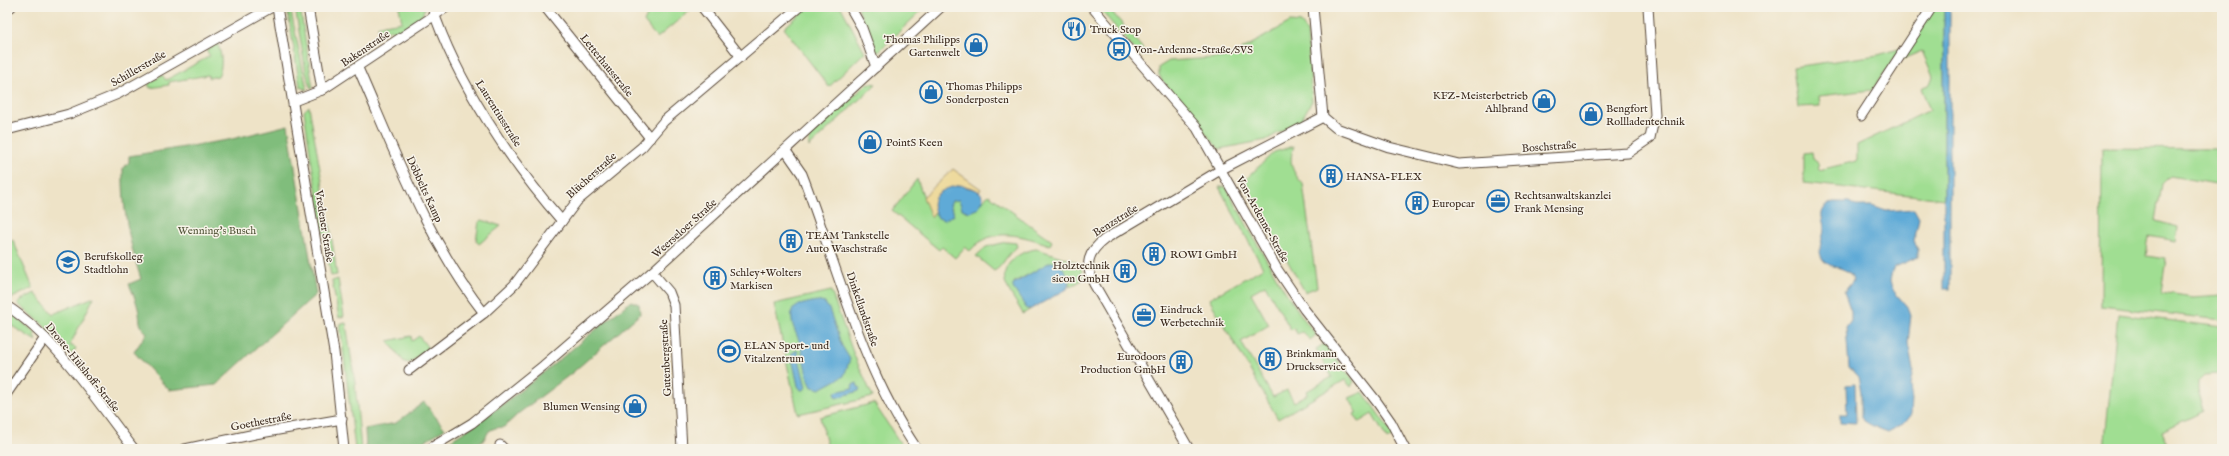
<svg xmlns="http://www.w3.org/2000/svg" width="2229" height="456" viewBox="0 0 2229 456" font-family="'IM FELL English',serif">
<rect width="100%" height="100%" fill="#f7f3e8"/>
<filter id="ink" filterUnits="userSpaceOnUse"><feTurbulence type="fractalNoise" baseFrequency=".025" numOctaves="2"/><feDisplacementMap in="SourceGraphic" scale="8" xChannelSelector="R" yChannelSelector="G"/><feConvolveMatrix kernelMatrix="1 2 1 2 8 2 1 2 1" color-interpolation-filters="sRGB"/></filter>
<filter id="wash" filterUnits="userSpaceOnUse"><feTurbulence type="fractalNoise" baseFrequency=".012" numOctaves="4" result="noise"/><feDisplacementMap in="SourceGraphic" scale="16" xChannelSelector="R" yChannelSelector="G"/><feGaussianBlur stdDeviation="0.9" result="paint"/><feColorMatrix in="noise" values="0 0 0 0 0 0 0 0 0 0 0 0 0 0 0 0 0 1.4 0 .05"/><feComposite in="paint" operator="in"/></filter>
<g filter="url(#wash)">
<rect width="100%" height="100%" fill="#eee3c7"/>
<g fill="#a0de92" stroke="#6e8458">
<polygon points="287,7 290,7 307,90 300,87"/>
<polygon points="295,7 300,7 313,88 311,89 306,73"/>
<polygon points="399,7 425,7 422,16 395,34 391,29 379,36 378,26 402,22"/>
<polygon points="651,7 694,7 657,38 644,22"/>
<polygon points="808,7 841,7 865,52 829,87 784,28"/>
<polygon points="858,7 925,7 878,52 871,46"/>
<polygon points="1098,7 1108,7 1148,55 1139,55"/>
<polygon points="1934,7 1944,7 1944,199 1804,183 1804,153 1812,152 1813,159 1818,163 1819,170 1857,161 1857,145 1930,110 1921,88 1930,84 1933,76 1922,51 1900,60"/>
<polygon points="1290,22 1301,23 1307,31 1312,101 1301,120 1266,140 1219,149 1163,82 1159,75 1159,67 1169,61 1229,57"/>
<path d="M217,43C222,53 223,67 218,76L209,78L208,75L169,82V85L150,88L148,84L162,75L166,80L210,56L206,50Z"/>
<polygon points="1902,48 1872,90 1819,96 1820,106 1798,107 1793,67 1878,55"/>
<polygon points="870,83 876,84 809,147 809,137 867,84"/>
<path d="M309,106L323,187C322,200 323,215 330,226L337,275L331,276L311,159L304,111Z"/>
<path d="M1294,146C1288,162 1292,172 1303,184L1317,287L1305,292L1243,182L1274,152Z"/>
<polygon points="2102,148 2222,149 2222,185 2170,176 2162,184 2156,221 2178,227 2176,241 2149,236 2146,256 2166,259 2161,292 2193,297 2222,295 2222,320 2101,306"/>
<path d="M917,179L931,217L935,211L936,214L954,212L950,205L952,201L959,200L965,211L969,212L989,195L1052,241L1050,245C1023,236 992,225 970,251L965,247L955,258L942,247L939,250L892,211Z"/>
<path d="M1219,187H1226C1254,237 1280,290 1316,335L1310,340L1302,332L1297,334L1294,328L1291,330L1265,285L1251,293L1269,325L1241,342L1273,397L1287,390L1294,402L1308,394L1307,391L1332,377L1316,349L1324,344L1354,381L1351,387L1345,380L1278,419L1209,299L1263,268Z"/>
<polygon points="482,220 501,226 479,244 476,241 479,222"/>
<polygon points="13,240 33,288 10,299 7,297 7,247 8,243"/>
<path d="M1006,242L1016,243L1017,247C1007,253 1003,267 994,271L976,256L986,247Z"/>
<path d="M1037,249L1077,262L1081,267L1084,279L1070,287V279L1053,262L1014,282L1027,309H1031L1023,314C1018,304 1008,292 1005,281C1001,263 1022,250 1037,249Z"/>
<polygon points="338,279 344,316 339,318 332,281"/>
<polygon points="831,291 854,355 873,397 798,414 774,304"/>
<polygon points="35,293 53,314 94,297 70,345 76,348 73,353 69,353 44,325 18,304 21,300"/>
<polygon points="7,310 36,333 34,335 36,341 7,323"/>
<polygon points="2118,314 2222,327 2222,374 2204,375 2198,381 2198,391 2204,411 2162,431 2169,449 2104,449"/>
<polygon points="346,323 355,383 361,449 355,449 340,324"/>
<polygon points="411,336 412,341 419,336 428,348 410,363 404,362 388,341"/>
<polygon points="1363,392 1394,436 1387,439 1372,414 1359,422 1354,414 1357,412 1349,398"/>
<polygon points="874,403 904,449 828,449 820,417"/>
</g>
<g fill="#80bd7c" stroke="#5e744d">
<path d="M288,125L316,294L216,385L169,390L134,352L147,333C137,325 141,319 138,308C136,300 132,291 129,284L141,279C129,242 122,207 123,169L129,162V156L228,140Z"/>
<path d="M631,301L639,304L640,314L572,373L519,413L504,427L495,428L489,431L483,441L471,449H437C508,406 567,352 631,301Z"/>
<polygon points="424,402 445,429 410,449 366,449 365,429 396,423"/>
</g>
<path fill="#eeda9e" stroke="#94825e" d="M953,169L981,189L979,192C969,182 949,188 937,194L935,211L931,217L923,197Z"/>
<g fill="#5faad7" stroke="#4d6a7a">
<rect x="1944" y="7" width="6" height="282"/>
<path d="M961,185C969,190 983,187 983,201L977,209L969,212L962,209L959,200L952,201L950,205L954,215L944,220L938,218C924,196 943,188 961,185Z"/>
<path d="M1833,202H1849L1856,206H1872L1886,211L1914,209L1919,218L1914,241L1918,250V257L1895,267L1892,271L1890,281L1892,289L1909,309L1911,315L1908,343L1913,370L1910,386L1912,400L1911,414L1903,424L1888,432C1880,429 1866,424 1861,418V392L1858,377L1849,367L1846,327L1851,320V311L1844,292L1853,281C1849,265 1834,270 1824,261C1815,250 1824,239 1824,228C1824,223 1821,218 1822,213C1824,207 1827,205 1833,202Z"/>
<path d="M1050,262C1062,261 1073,279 1067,289L1031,309H1027L1013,288V284Z"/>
<path d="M816,301L825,303L829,309L842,346L850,359L844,376L820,389L812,387C805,374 804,358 800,344C796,330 790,326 792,310L799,305Z"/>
<polygon points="797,350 806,387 804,390 801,390 798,386 791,354"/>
<polygon points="857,383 858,387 860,387 859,391 836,398 835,392 853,388 852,385"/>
<polygon points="1855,384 1856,423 1840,422 1840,414 1847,414 1846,385"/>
</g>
</g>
<g filter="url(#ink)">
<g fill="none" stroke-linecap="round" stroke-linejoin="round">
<g stroke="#564637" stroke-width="11">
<g id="minor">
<polyline points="277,7 334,352 344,449"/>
<polyline points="308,7 322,90"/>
<path d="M432,7C456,81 511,163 562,221"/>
<polyline points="545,7 650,138"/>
<polyline points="702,7 741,57"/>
<polyline points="850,7 862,28 876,67"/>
<polyline points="1092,7 1197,128 1277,269 1304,309 1377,402 1391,422 1405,449"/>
<polyline points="1313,7 1323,117 1336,128 1389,147 1459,164 1628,153 1650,138 1655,115 1648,7"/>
<polyline points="7,9 11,7"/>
<path d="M358,68C395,152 427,240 484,313"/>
<polyline points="294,101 322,90 447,7"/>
<polyline points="1861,116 1932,7"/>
<polyline points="7,130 69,114 118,94 272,7"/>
<path d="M786,151L802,174C838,267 860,366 917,449"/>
<polyline points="652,272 669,292 674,305 682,449"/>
<path d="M7,306C56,338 98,403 134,449"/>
<polyline points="409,370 484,313 514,285 577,201 642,147 664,121 799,7"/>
<polyline points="7,393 45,338"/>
<polyline points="500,445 504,449"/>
<polyline points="185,449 255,434 342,419"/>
<polyline points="429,449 472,423 543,366 652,272 941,7"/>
<path d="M1189,449L1094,284C1084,264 1088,252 1105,239L1222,169L1323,117"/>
</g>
</g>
<use href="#minor" stroke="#fff" stroke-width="9"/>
</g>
</g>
<defs>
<g id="restaurant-ring" transform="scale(1.15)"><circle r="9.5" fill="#f7f3e8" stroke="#1f6fb2" stroke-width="1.5"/><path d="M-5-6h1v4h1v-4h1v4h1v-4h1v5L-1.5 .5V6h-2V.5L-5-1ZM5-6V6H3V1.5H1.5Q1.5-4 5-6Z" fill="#1f6fb2"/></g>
<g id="shop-ring" transform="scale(1.15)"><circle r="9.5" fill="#f7f3e8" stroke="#1f6fb2" stroke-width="1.5"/><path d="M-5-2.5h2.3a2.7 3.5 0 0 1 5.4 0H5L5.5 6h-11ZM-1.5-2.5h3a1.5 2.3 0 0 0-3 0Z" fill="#1f6fb2"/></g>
<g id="bus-ring" transform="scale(1.15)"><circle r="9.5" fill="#f7f3e8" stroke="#1f6fb2" stroke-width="1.5"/><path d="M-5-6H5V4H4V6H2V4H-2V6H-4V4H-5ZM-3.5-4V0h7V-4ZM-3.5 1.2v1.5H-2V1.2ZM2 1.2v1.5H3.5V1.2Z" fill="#1f6fb2"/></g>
<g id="building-ring" transform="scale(1.15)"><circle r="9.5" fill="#f7f3e8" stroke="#1f6fb2" stroke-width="1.5"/><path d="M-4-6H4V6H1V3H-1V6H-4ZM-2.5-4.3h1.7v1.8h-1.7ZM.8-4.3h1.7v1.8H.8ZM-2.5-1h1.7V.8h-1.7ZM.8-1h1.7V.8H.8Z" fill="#1f6fb2"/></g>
<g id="office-ring" transform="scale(1.15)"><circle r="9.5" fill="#f7f3e8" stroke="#1f6fb2" stroke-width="1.5"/><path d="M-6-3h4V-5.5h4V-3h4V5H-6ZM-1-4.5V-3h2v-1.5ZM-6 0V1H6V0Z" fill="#1f6fb2"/></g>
<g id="school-ring" transform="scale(1.15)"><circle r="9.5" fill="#f7f3e8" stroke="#1f6fb2" stroke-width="1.5"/><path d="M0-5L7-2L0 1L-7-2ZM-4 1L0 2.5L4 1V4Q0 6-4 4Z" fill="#1f6fb2"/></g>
<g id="stadium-ring" transform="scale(1.15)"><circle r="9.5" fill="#f7f3e8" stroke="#1f6fb2" stroke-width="1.5"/><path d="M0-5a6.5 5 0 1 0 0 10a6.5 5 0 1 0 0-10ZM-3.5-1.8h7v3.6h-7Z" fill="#1f6fb2"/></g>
</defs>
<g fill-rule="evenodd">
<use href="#restaurant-ring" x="1074" y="29"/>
<use href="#shop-ring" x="976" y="45"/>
<use href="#bus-ring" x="1119" y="49"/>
<use href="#shop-ring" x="931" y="92"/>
<use href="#shop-ring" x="1544" y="101"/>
<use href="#shop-ring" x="1591" y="114"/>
<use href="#shop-ring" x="870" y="142"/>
<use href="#building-ring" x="1331" y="176"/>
<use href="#office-ring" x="1498" y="201"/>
<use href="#building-ring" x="1417" y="203"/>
<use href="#building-ring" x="791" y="241"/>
<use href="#building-ring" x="1154" y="254"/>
<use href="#school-ring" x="68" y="262"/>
<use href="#building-ring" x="1125" y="271"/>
<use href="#building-ring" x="715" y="278"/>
<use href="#office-ring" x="1144" y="315"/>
<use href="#stadium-ring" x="729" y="351"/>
<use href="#building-ring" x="1270" y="359"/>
<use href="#building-ring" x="1181" y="362"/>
<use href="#shop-ring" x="635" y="406"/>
</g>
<g text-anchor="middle" stroke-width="3" stroke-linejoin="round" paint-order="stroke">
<g font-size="11" fill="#3b2a1e" stroke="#f7f3e8" text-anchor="start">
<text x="1090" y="33">Truck Stop</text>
<text x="960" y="43" text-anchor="end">Thomas Philipps<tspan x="960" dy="13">Gartenwelt</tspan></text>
<text x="1134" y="53">Von-Ardenne-Straße/SVS</text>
<text x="946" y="90">Thomas Philipps<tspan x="946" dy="13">Sonderposten</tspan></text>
<text x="1528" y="99" text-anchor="end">KFZ-Meisterbetrieb<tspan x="1528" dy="13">Ahlbrand</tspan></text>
<text x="1606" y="112">Bengfort<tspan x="1606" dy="13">Rollladentechnik</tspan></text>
<text x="886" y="146">PointS Keen</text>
<text x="1346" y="180">HANSA-FLEX</text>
<text x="1514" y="199">Rechtsanwaltskanzlei<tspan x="1514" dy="13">Frank Mensing</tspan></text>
<text x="1432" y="207">Europcar</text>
<text x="806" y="239">TEAM Tankstelle<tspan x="806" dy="13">Auto Waschstraße</tspan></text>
<text x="1170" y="258">ROWI GmbH</text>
<text x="84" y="260">Berufskolleg<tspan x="84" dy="13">Stadtlohn</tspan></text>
<text x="1110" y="269" text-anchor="end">Holztechnik<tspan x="1110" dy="13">sicon GmbH</tspan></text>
<text x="730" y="276">Schley+Wolters<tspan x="730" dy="13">Markisen</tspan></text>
<text x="1160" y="313">Eindruck<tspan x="1160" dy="13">Werbetechnik</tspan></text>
<text x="744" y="349">ELAN Sport- und<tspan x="744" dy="13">Vitalzentrum</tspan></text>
<text x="1286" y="357">Brinkmann<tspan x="1286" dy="13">Druckservice</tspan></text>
<text x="1166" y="360" text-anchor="end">Eurodoors<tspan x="1166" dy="13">Production GmbH</tspan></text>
<text x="620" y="410" text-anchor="end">Blumen Wensing</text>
</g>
<g font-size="11" fill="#3b2a1e" stroke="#f7f3e8">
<text transform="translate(365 48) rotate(-34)" y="4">Bakenstraße</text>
<text transform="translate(607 65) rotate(51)" y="4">Letterhausstraße</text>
<text transform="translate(138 68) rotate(-30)" y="4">Schillerstraße</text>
<text transform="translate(499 113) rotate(58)" y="4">Laurentiusstraße</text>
<text transform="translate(1549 146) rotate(-4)" y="4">Boschstraße</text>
<text transform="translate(591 175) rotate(-42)" y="4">Blücherstraße</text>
<text transform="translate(425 189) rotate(65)" y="4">Döbbelts Kamp</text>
<text transform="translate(1263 219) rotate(61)" y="4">Von-Ardenne-Straße</text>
<text transform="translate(1115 220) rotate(-32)" y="4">Benzstraße</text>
<text transform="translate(325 226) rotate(81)" y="4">Vredener Straße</text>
<text transform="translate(684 228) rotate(-42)" y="4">Weerseloer Straße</text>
<text transform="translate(863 309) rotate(71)" y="4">Dinkellandstraße</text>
<text transform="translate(665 358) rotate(-93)" y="4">Gutenbergstraße</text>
<text transform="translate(83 367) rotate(51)" y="4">Droste-Hülshoff-Straße</text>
<text transform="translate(261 421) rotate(-11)" y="4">Goethestraße</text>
</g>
<g font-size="11" fill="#54573b" stroke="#f7f3e8">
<text x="217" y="234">Wenning's Busch</text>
</g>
</g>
<rect width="2229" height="456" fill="none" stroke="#f7f3e8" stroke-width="24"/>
</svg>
